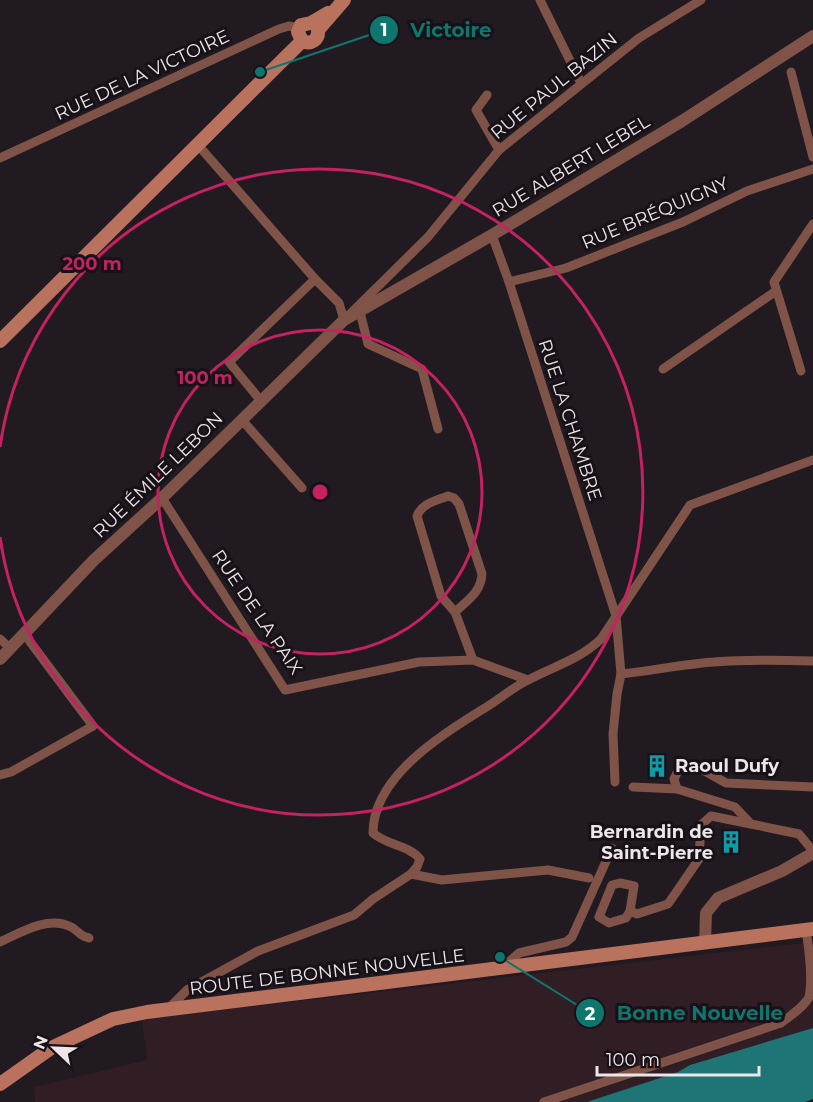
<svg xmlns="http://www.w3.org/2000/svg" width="813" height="1102" viewBox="0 0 813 1102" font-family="Montserrat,sans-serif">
<rect width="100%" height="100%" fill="#211a20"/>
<polygon fill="#301e24" points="813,942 813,1028 690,1065 678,1072 587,1102 35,1102 34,1087 147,1060 142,1019"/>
<polygon fill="#1f7576" points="813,1028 813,1099 805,1102 587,1102 678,1072 690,1065"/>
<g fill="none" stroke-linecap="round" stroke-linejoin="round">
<g stroke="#7f5347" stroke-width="9">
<polyline points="540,0 581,83"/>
<polyline points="791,72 813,157"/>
<polyline points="487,95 476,110 499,150"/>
<polyline points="198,145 315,279 339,303 344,320 428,237 499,150 639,38 701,0"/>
<polyline points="0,158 279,29 289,26 299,28"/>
<polyline points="492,235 509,282 616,616 621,674 617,694 613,734 615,782"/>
<polyline points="509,282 566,268 683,222 747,191 813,169"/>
<polyline points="360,312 368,344 422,369 438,429"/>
<polyline points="663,369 776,291"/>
<polyline points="801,371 774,282 813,224"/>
<polyline points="261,401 229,362 315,279"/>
<polyline points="242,420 302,488"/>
<polyline points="162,498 285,690 419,662 473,660 528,680"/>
<path d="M455,612C468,600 481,592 482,574L459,504L454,498L448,496C436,501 422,503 417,516L441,596L455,612L473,660"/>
<polyline points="0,639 10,648"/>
<path d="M621,674C652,671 683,664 714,662C747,659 780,660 813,661"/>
<polyline points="0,775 11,772 93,726 25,635"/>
<polyline points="633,787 677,789"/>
<polyline points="813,787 726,783 696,766 679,769 674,779 677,789 735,807 751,824 799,834 813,851"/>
<polyline points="411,874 442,880 548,870 589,878"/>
<polyline points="630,911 626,918 609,923 599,917 612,885 620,883 634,886 630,911 637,914 668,904 699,859 701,825 711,816 751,824"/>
<path d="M0,942C20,933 47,916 69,926C78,929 78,936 89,938"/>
<polyline points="503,967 519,953 566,942 572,937 612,848"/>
<path d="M167,1010L187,990L258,951L354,915L373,899L411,874L417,867L420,859C409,845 386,845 373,833C373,775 445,733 488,706C502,697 515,686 530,679C555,666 580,659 601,639L690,505L813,460"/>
<path d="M544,1102L781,1023C790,1016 804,1007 809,997C813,979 809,949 806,930"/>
</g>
<g stroke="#7f5347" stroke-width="12">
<polyline points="0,659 94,560 162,498 344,320 492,235 682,121 813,36"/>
<polyline points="705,943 706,913 718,898 782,871 813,853"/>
</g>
<g stroke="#b8725e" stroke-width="14">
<path d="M302,41C311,45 319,40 318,30L344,0"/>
<polyline points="302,41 298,32 301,25 311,23 328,13"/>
<polyline points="0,341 302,41"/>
<polyline points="0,1084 51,1048 113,1019 147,1012 813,929"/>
</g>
</g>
<g fill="none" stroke="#c42262" stroke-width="3">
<circle cx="320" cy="492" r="162"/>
<path d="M0 447A323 323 0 1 1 0 537"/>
</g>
<defs>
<g id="building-bare" transform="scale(1.8)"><path d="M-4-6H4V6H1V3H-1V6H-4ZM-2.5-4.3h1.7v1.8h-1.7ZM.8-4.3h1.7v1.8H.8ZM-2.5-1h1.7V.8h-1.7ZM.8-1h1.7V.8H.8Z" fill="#0f9aa8" stroke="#181117" stroke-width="2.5" paint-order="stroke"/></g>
</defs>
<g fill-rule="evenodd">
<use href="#building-bare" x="657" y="766"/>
<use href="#building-bare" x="731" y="842"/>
</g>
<g text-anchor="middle" stroke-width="6" stroke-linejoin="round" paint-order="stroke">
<g font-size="18" fill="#ebe6ea" stroke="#181117">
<text transform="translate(142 75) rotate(-25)" y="6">RUE DE LA VICTOIRE</text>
<text transform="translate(554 86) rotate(-39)" y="6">RUE PAUL BAZIN</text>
<text transform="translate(571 166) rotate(-31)" y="6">RUE ALBERT LEBEL</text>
<text transform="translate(655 213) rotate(-23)" y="6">RUE BRÉQUIGNY</text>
<text transform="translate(570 420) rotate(72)" y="6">RUE LA CHAMBRE</text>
<text transform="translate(158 475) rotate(-44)" y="6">RUE ÉMILE LEBON</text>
<text transform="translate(257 612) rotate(56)" y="6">RUE DE LA PAIX</text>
<text transform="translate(327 972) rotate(-7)" y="6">ROUTE DE BONNE NOUVELLE</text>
</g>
<g font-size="18" font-weight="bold" fill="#ebe6ea" stroke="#181117" text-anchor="start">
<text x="675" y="772">Raoul Dufy</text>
<text x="713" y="838" text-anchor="end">Bernardin de<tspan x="713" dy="21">Saint-Pierre</tspan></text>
</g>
</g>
<circle cx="320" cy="492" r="9" fill="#c42262" stroke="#181117" stroke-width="3"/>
<g font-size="18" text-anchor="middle" font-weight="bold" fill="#c42262" stroke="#181117" stroke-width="6" stroke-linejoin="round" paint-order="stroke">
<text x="92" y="270">200 m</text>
<text x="205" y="384">100 m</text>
</g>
<path fill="none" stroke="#0f766e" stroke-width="2" d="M260 72L384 30M500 957L590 1013"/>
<g fill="#0f766e" stroke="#181117" stroke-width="2">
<circle cx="260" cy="72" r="6"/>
<circle cx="500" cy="957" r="6"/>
<circle cx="384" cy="30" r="15"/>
<circle cx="590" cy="1013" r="15"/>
</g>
<g font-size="18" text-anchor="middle" font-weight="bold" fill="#fff">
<text x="384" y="36">1</text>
<text x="590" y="1020">2</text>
</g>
<g font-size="20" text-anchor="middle" font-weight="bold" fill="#0f766e" stroke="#181117" stroke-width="6" stroke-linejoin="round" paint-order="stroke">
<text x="451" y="37">Victoire</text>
<text x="700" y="1020">Bonne Nouvelle</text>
</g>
<g transform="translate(54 1048) rotate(293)" stroke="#181117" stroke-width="4.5" paint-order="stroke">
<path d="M0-4.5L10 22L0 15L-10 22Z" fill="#ebe6ea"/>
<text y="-9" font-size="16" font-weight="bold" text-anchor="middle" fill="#ebe6ea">N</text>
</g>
<path d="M597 1066v9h162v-9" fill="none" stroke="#ebe6ea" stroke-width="3"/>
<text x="606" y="1066" font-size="18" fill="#ebe6ea" stroke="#181117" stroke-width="4.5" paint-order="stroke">100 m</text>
</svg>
